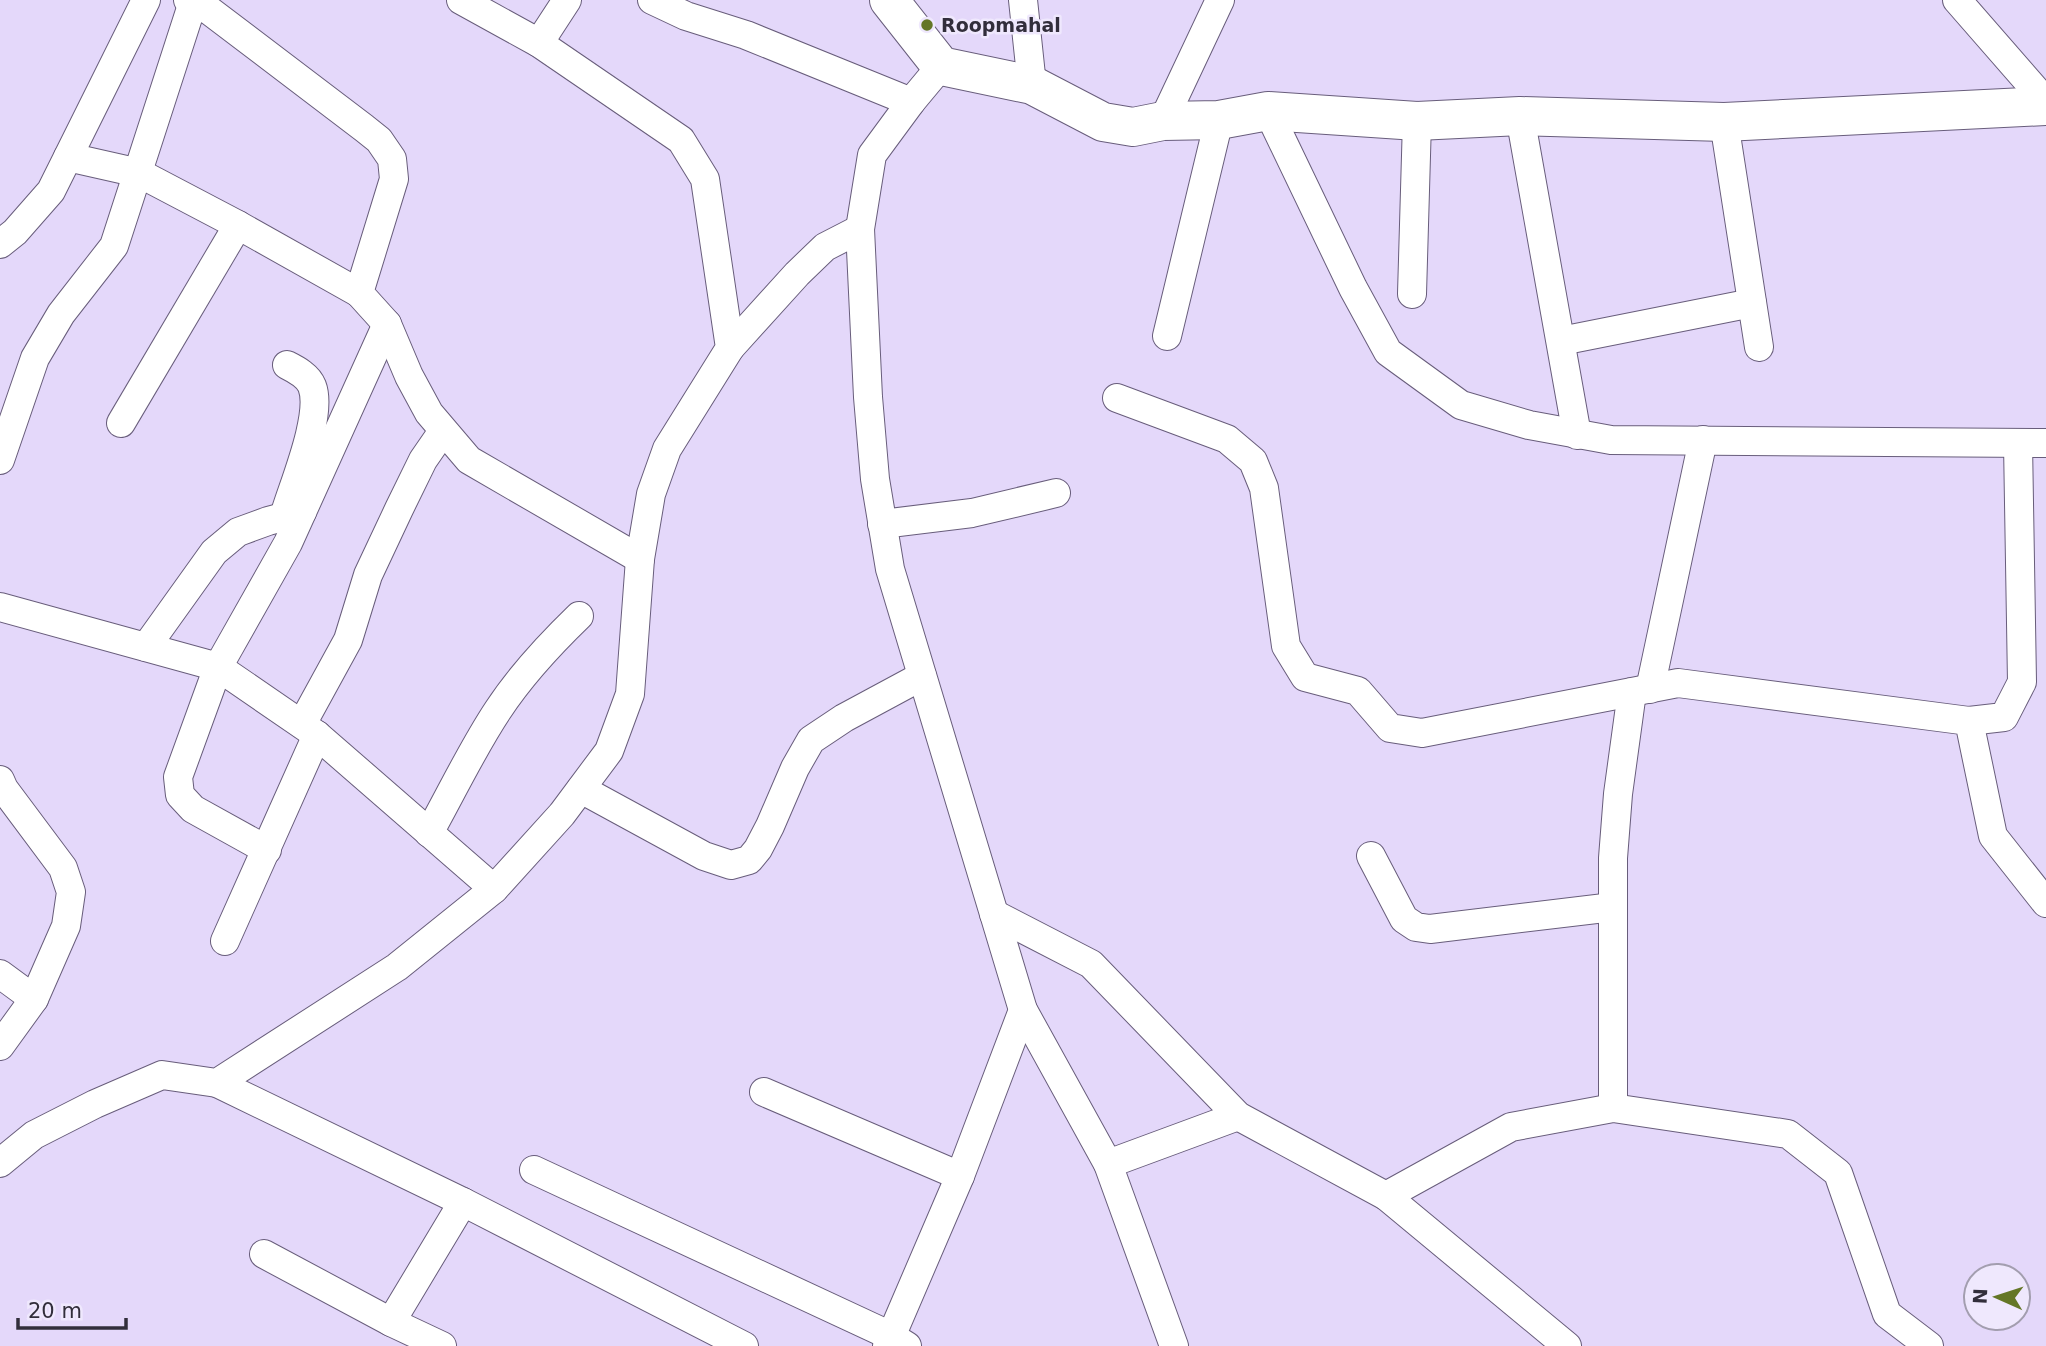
<svg xmlns="http://www.w3.org/2000/svg" width="2046" height="1346" viewBox="0 0 2046 1346" font-family="'DejaVu Sans',sans-serif">
<rect width="100%" height="100%" fill="#e4d8fa"/>
<g fill="none" stroke-linecap="round" stroke-linejoin="round">
<g stroke="#685d7b" stroke-width="30">
<g id="street">
<polyline points="188,0 210,11 364,128 379,140 392,159 394,179 359,293 387,324 409,376 429,413 469,460 640,559"/>
<polyline points="652,0 686,16 746,35 911,102"/>
<polyline points="1023,0 1032,85"/>
<polyline points="1957,0 2046,102"/>
<polyline points="539,43 567,0"/>
<polyline points="941,66 911,102 872,155 860,229 868,397 875,479 890,569 1023,1010 1108,1164 1174,1346"/>
<polyline points="1268,111 1353,288 1388,352 1461,405 1529,425 1611,440 2046,443"/>
<polyline points="1520,116 1577,435"/>
<polyline points="1163,121 1220,0"/>
<polyline points="1724,122 1759,347"/>
<polyline points="68,157 139,173 238,225 359,293"/>
<polyline points="0,244 15,232 51,191 146,0"/>
<polyline points="1412,294 1417,121"/>
<polyline points="1167,336 1219,120"/>
<polyline points="1561,341 1752,303"/>
<polyline points="730,348 797,274 825,247 860,229"/>
<polyline points="1117,398 1227,439 1253,461 1264,488 1286,646 1305,677 1358,691 1390,728 1422,733 1678,683 1969,721 1993,836 2046,903"/>
<polyline points="121,423 238,225"/>
<polyline points="0,460 35,358 61,314 114,246 193,2"/>
<path d="M286,510C295,481 323,414 312,386C308,376 297,370 287,365"/>
<polyline points="882,524 972,513 1056,493"/>
<polyline points="0,607 218,667 317,735 494,889"/>
<polyline points="146,647 214,552 238,532 268,521 302,512"/>
<polyline points="1650,689 1703,440"/>
<polyline points="1969,721 2004,717 2022,682 2018,443"/>
<polyline points="302,724 348,640 368,575 399,509 423,460 443,431"/>
<polyline points="0,780 4,789 63,868 71,892 66,926 34,999 0,1046"/>
<polyline points="581,789 704,856 731,865 749,860 758,849 770,826 795,768 811,740 844,718 922,676"/>
<path d="M429,833C452,792 472,749 498,710C521,675 549,645 579,616"/>
<polyline points="267,850 193,809 180,795 178,777 218,667 288,543 387,324"/>
<polyline points="1371,856 1404,919 1416,927 1430,929 1613,907"/>
<polyline points="994,914 1091,964 1238,1116 1386,1196 1511,1127 1613,1108 1788,1134 1838,1173 1887,1314 1929,1346"/>
<polyline points="225,941 317,735"/>
<polyline points="0,974 34,999"/>
<polyline points="217,1083 463,1202 744,1346"/>
<polyline points="764,1092 960,1176"/>
<polyline points="1613,1108 1613,858 1618,794 1632,692"/>
<polyline points="0,1163 34,1135 95,1104 162,1075 217,1083 397,967 494,889 562,814 609,751 630,694 640,559 651,494 667,449 730,348 705,179 681,140 539,43 461,0"/>
<polyline points="1108,1164 1238,1116"/>
<polyline points="534,1170 891,1336 907,1346"/>
<polyline points="1386,1196 1567,1346"/>
<polyline points="264,1254 391,1322 442,1346"/>
<polyline points="391,1322 463,1202"/>
<polyline points="887,1346 960,1176 1023,1010"/>
</g>
</g>
<g stroke="#685d7b" stroke-width="40">
<polyline id="secondary" points="889,0 941,66 1032,85 1103,122 1133,127 1163,121 1219,120 1268,111 1417,121 1520,116 1724,122 2046,106"/>
</g>
<use href="#street" stroke="#fff" stroke-width="28"/>
<use href="#secondary" stroke="#fff" stroke-width="38"/>
</g>
<circle fill="#647626" stroke="#efe8fd" stroke-width="2.5" cx="927" cy="25" r="7"/>
<g text-anchor="middle" stroke-width="5" stroke-linejoin="round" paint-order="stroke">
<g font-size="19" font-weight="bold" fill="#322e3b" stroke="#efe8fd" text-anchor="start">
<text x="941" y="32">Roopmahal</text>
</g>
</g>
<g transform="translate(1997 1297) rotate(273)"><circle r="33" fill="#efe8fd" stroke="#a39eaf" stroke-width="2"/>
<path d="M0-5L12 26L0 18L-12 26Z" fill="#647626"/>
<text y="-10" font-size="19" font-weight="bold" text-anchor="middle" fill="#322e3b">N</text>
</g>
<path d="M18 1318v10h108v-10" fill="none" stroke="#322e3b" stroke-width="3.5"/>
<text x="28" y="1318" font-size="21" fill="#322e3b" stroke="#efe8fd" stroke-width="5" paint-order="stroke">20 m</text>
</svg>
